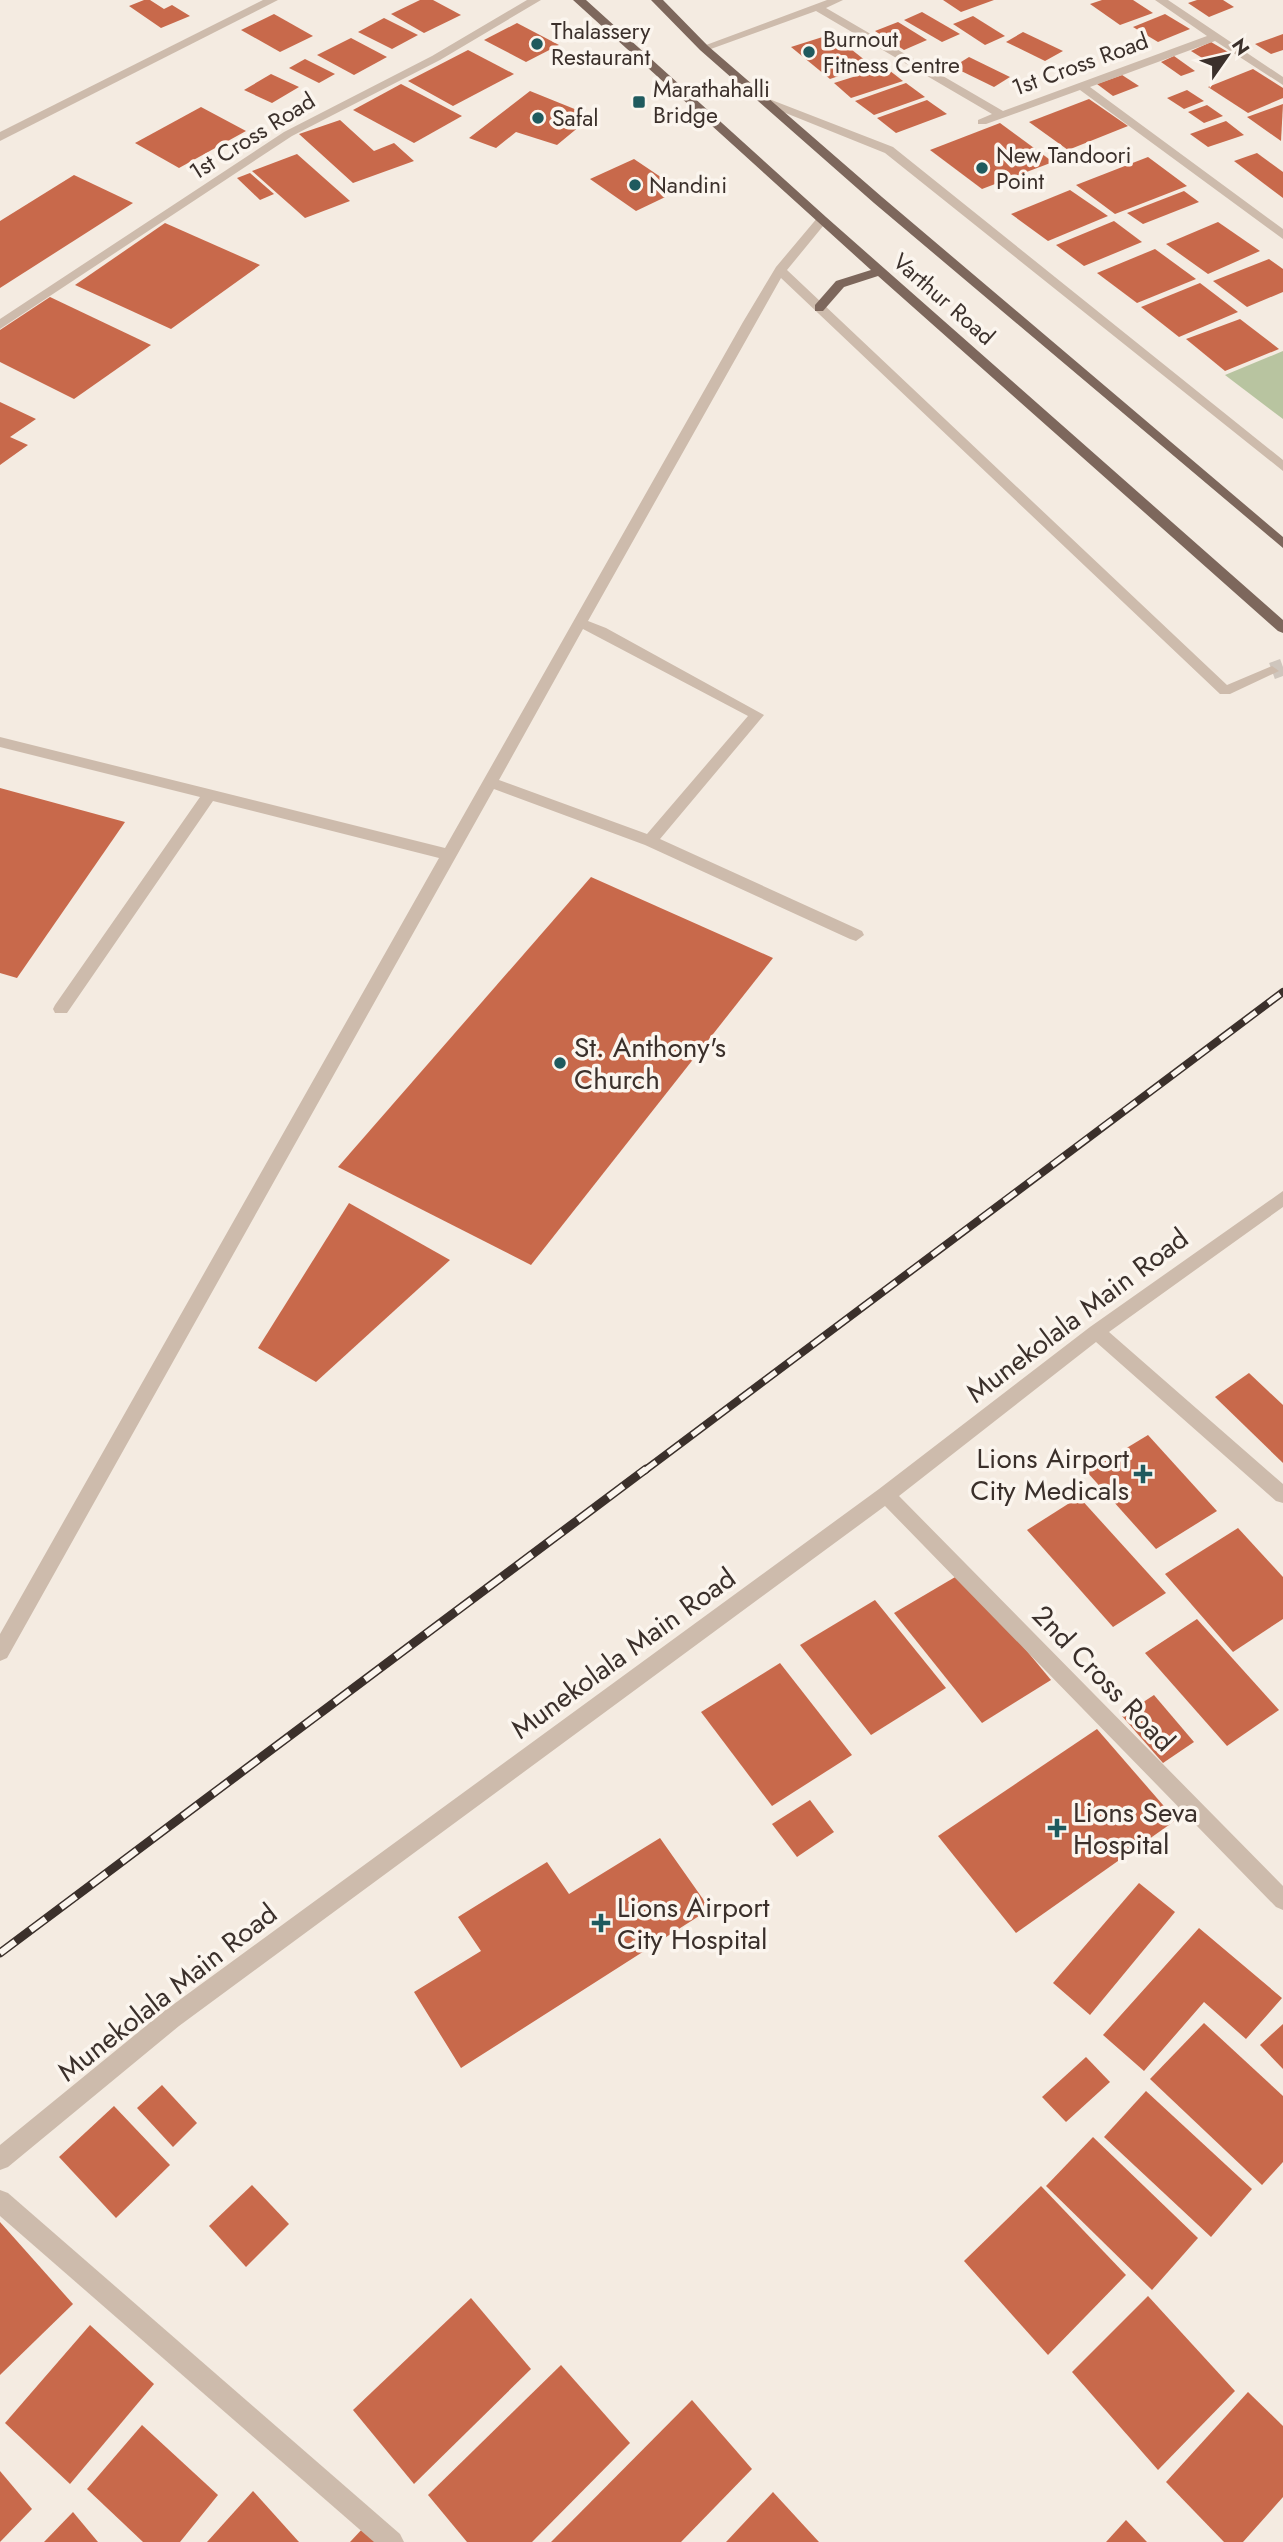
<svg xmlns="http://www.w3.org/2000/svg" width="1283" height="2542" viewBox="0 0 1283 2542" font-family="Jost,sans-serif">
<rect width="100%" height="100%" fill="#f4ebe1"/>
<polygon fill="#b8c4a0" points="1283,351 1283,419 1225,375"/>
<g fill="#c8694b">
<polygon points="144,0 150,0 164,9 172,5 190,16 161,28 129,6"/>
<polygon points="420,0 433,0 461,15 424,33 391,14"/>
<polygon points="943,0 994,0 961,12"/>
<polygon points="1102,0 1133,0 1153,13 1120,25 1090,4"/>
<polygon points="1197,0 1223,0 1234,7 1209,17 1188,3"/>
<polygon points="922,12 960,34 942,42 904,20"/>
<polygon points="274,14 313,36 280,52 241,30"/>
<polygon points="1165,14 1190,29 1158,42 1133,27"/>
<polygon points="973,16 1005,36 985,45 953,24"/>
<polygon points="384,18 418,35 392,49 358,32"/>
<polygon points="898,22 927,40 904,50 875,31"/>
<polygon points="517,23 559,45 526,62 484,40"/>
<polygon points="1023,32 1063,51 1045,61 1006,42"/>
<polygon points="832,34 871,65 830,79 791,47"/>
<polygon points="1283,34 1283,50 1271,54 1255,44"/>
<polygon points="351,38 387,57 354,75 317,55"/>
<polygon points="1211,42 1228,52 1207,61 1191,51"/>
<polygon points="468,50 514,74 453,106 408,81"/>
<polygon points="1174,56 1195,71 1181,76 1161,62"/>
<polygon points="969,57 1010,77 994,87 953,67"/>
<polygon points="305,59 335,74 319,83 289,68"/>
<polygon points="885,67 903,81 851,98 834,83"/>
<polygon points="1253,69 1283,88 1283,98 1248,113 1208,87"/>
<polygon points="271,74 299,87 272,103 244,90"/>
<polygon points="1122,75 1139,86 1113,96 1097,84"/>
<polygon points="906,83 925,97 874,115 855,101"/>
<polygon points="401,84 462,116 414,143 353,110"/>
<polygon points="1187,90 1204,101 1184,109 1167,98"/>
<polygon points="530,91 577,110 581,116 580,126 557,145 516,132 496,148 469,138"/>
<polygon points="1089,99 1128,126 1068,150 1029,122"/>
<polygon points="927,100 947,114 896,133 877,118"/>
<polygon points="1283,104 1281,141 1247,117"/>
<polygon points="1207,105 1223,116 1204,123 1188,112"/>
<polygon points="201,107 246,131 179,168 135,143"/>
<polygon points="340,120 374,151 394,143 414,161 353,183 299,134"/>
<polygon points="1226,121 1244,135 1208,147 1190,134"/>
<polygon points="1000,123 1053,162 982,189 930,150"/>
<polygon points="1257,153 1283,172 1283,198 1234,161"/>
<polygon points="297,154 350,201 305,218 252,171"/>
<polygon points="1148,157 1187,186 1115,214 1076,185"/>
<polygon points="634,159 680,190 636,211 590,179"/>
<polygon points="250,173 274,194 260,200 237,178"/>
<polygon points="74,175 133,203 0,288 0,221"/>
<polygon points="1070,190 1108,216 1048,241 1011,214"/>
<polygon points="1184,191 1199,202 1143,224 1127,213"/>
<polygon points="1114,221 1142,242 1084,266 1056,245"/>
<polygon points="1218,222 1260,251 1208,274 1166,244"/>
<polygon points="165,223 260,265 171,329 75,285"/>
<polygon points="1155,249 1196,279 1137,303 1097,273"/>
<polygon points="1269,259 1283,269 1283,292 1247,307 1213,281"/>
<polygon points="1200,283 1238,312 1179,337 1141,307"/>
<polygon points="50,297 151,345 74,399 0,362 0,330"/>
<polygon points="1240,319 1279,349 1225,371 1186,339"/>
<polygon points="0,402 36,419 10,437 28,445 0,465"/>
<polygon points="0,788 125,822 17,978 0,973"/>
<polygon points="591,877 773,958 531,1265 338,1167"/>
<polygon points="349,1203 450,1260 316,1382 258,1348"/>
<polygon points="1249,1373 1283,1405 1283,1463 1215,1397"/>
<polygon points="1148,1435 1217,1511 1156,1549 1087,1472"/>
<polygon points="1079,1497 1166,1593 1113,1627 1027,1530"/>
<polygon points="1238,1528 1283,1577 1283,1619 1233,1652 1165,1574"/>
<polygon points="962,1573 1051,1680 982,1723 894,1613"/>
<polygon points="875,1600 946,1688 871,1735 800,1645"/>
<polygon points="1197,1619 1279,1710 1227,1746 1145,1653"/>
<polygon points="780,1663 852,1755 772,1806 701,1712"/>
<polygon points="1154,1695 1194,1742 1163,1763 1122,1716"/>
<polygon points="1097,1729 1176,1820 1016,1933 938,1836"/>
<polygon points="810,1800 834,1832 797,1857 772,1824"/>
<polygon points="660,1838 710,1909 461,2068 414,1992 481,1951 458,1917 547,1862 569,1894"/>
<polygon points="1139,1883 1175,1912 1090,2015 1053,1983"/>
<polygon points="1199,1928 1282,1998 1246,2039 1204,2002 1144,2071 1103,2035"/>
<polygon points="1204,2023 1283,2096 1283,2162 1262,2185 1150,2079"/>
<polygon points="1283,2024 1283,2069 1260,2045"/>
<polygon points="1086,2057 1110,2082 1066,2122 1042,2097"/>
<polygon points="162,2085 197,2123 173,2147 137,2108"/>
<polygon points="1146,2091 1252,2189 1211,2237 1104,2137"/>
<polygon points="114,2106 170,2165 116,2218 59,2157"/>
<polygon points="1093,2137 1198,2238 1152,2290 1046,2186"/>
<polygon points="252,2185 289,2224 246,2267 209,2226"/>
<polygon points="1041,2186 1126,2275 1048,2355 964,2261"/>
<polygon points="0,2222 73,2304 0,2375"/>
<polygon points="1148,2296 1235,2391 1158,2470 1072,2372"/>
<polygon points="471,2298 531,2369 414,2484 353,2410"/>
<polygon points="90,2325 154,2384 70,2484 5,2423"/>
<polygon points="561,2365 630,2443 532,2542 467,2542 428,2495"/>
<polygon points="1248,2392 1283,2426 1283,2497 1243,2542 1224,2542 1166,2482"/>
<polygon points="692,2400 752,2469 681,2542 551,2542"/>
<polygon points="142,2425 218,2495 180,2542 143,2542 87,2489"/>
<polygon points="0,2471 32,2509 0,2542"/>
<polygon points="253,2491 299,2542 207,2542"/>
<polygon points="773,2492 819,2542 726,2542"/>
<polygon points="73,2512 98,2542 44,2542"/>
<polygon points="1126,2520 1147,2542 1106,2542"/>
<polygon points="365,2526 380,2542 350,2542"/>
</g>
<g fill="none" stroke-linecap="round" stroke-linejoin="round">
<polyline stroke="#cfc6bd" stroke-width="17" stroke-dasharray="17 8" stroke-linecap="butt" points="1272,671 1283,667"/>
<g fill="#cdbbac" fill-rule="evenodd">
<polygon points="263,0 278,0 0,141 0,132"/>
<polygon points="527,0 541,0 440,60 292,136 0,329 0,319 284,132 432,56"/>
<polygon points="827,0 843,0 826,8 1003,111 1207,36 1155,0 1168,0 1283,77 1283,85 1215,41 1090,87 1283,229 1283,239 1080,90 986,124 978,124 978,120 992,114 816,11 708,50 698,48"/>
<polygon points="761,99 769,99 893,147 1283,460 1283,471 885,153 761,103"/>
<path d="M822,216L828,220L787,270L1227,685L1272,666L1279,671L1230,694H1220L781,278L588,621L606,628L764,715L660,839L862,931L864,935L856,941L850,939L645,845L494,789L7,1658L0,1661V1634L439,858L213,801L67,1013H55L53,1009L55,1005L200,797L0,747V737L445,848L743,322L776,267L818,217ZM583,629L748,716L647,834L499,780Z"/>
<polygon points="1283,1191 1283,1207 1109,1332 1283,1484 1283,1503 1276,1501 1096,1342 899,1496 1283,1886 1283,1910 1276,1907 885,1506 179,2026 8,2167 0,2170 0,2145 163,2012 879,1489 1090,1327"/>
<polygon points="0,2190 8,2193 400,2534 404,2542 374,2542 0,2216"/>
</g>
<g fill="#7d675c" fill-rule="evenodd">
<polygon points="573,0 586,0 826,217 1283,620 1283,633 1278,631 878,276 844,287 823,311 815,311 815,305 836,281 871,270"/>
<polygon points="651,0 663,0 708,46 882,197 1283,537 1283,548 874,203 700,50"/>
</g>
<g stroke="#3b302b" stroke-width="8">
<polyline id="rail-far1" points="644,1471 1283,992"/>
</g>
<g stroke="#3b302b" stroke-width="9">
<polyline id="rail" points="0,1953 646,1469"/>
</g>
<use href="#rail-far1" stroke="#fbf5ee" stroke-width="5" stroke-dasharray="15" stroke-linecap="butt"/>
<use href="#rail" stroke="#fbf5ee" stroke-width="6" stroke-dasharray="19" stroke-linecap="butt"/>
</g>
<g fill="#1f5a5e" stroke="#fbf5ee" stroke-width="2.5">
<circle cx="537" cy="44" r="7"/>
<circle cx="809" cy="52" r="7"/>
<rect x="632" y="95" width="14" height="14" rx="3.5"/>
<circle cx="538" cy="118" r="7"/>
<circle cx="982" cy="168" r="7"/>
<circle cx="635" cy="185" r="7"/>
<circle cx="560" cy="1063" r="7"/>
<path d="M1139.5 1463.5h7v7h7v7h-7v7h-7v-7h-7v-7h7z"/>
<path d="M1053.5 1817.5h7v7h7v7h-7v7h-7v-7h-7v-7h7z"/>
<path d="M597.5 1912.5h7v7h7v7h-7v7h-7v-7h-7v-7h7z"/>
</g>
<g text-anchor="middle" stroke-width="7" stroke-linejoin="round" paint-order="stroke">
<g font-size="23" fill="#3b302b" stroke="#fbf5ee" text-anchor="start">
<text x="551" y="39">Thalassery<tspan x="551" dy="26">Restaurant</tspan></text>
<text x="823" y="47">Burnout<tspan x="823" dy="26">Fitness Centre</tspan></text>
<text x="653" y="97">Marathahalli<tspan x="653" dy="26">Bridge</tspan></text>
<text x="552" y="126">Safal</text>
<text x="996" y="163">New Tandoori<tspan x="996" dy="26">Point</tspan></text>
<text x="649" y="193">Nandini</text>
</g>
<g font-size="23" fill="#3b302b" stroke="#fbf5ee">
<text transform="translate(1080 64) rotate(-20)" y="8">1st Cross Road</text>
<text transform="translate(252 136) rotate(-32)" y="8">1st Cross Road</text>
<text transform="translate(944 299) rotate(41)" y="8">Varthur Road</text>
</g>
<g font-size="28" fill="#3b302b" stroke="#fbf5ee" text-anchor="start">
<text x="574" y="1057">St. Anthony's<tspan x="574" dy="32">Church</tspan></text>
<text x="1129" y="1468" text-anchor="end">Lions Airport<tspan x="1129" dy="32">City Medicals</tspan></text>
<text x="1073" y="1822">Lions Seva<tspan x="1073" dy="32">Hospital</tspan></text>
<text x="617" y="1917">Lions Airport<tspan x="617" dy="32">City Hospital</tspan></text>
</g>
<g font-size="28" fill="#3b302b" stroke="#fbf5ee">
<text transform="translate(1077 1315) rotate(-37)" y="10">Munekolala Main Road</text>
<text transform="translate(623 1653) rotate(-36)" y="10">Munekolala Main Road</text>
<text transform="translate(1104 1678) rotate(46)" y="10">2nd Cross Road</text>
<text transform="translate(167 1992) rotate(-38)" y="10">Munekolala Main Road</text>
</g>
</g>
<g transform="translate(1227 56) rotate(56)" stroke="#fbf5ee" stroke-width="5" paint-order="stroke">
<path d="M0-5L12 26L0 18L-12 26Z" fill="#3b302b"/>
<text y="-10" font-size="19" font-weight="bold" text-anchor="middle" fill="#3b302b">N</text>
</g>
</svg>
